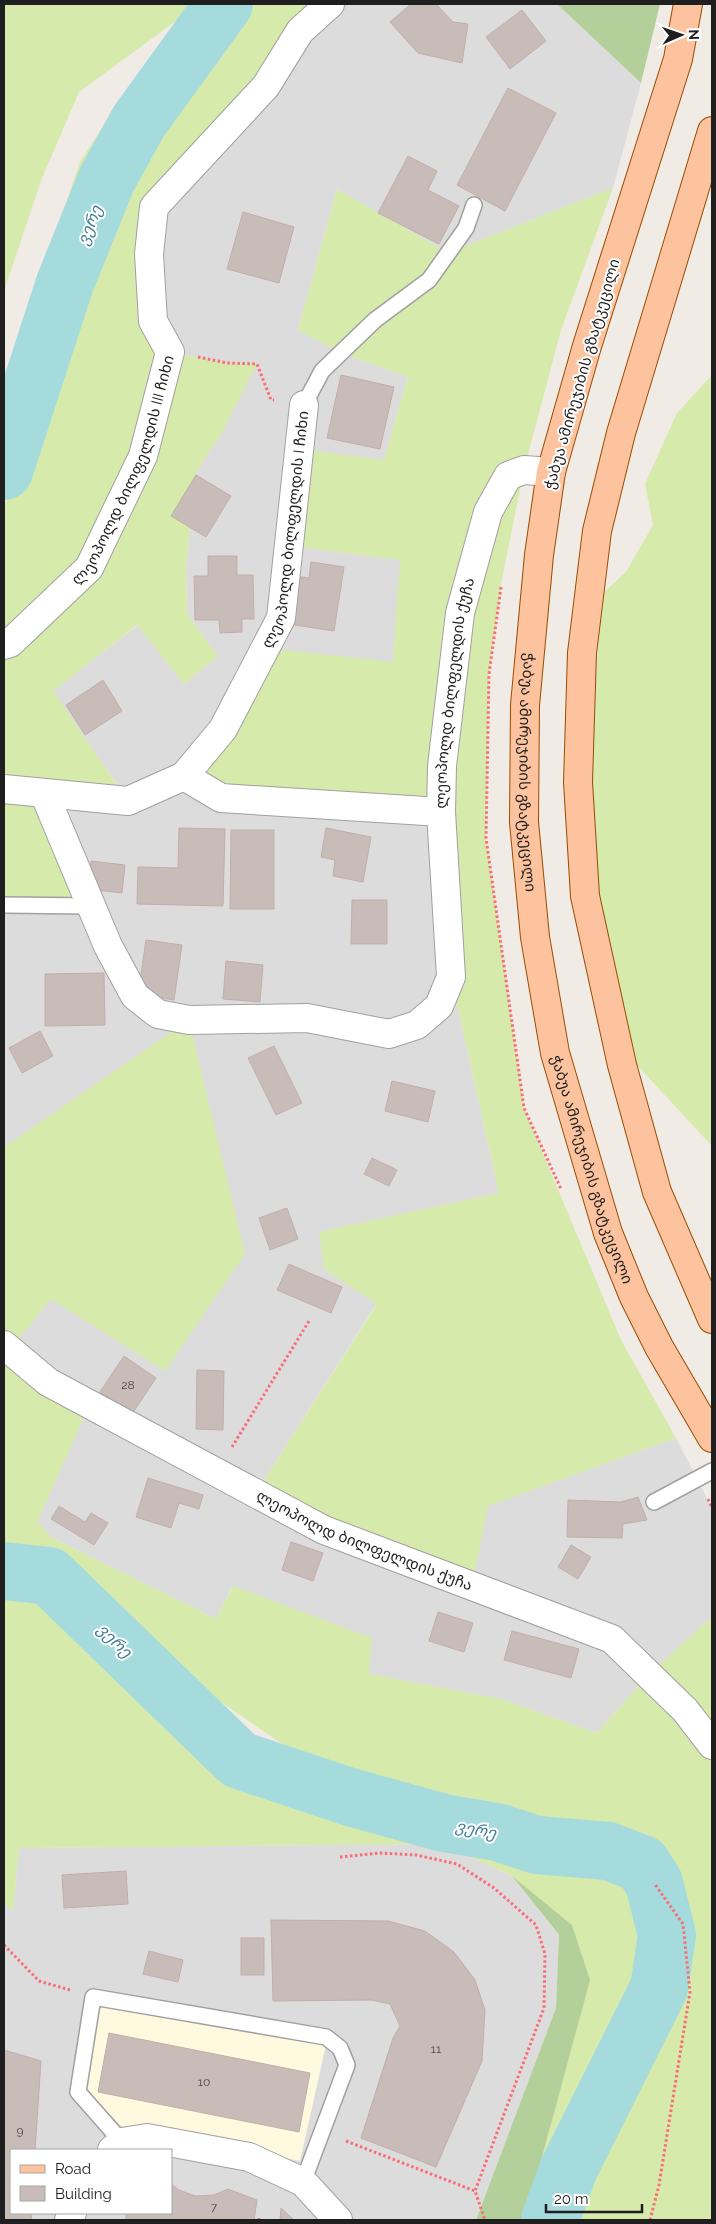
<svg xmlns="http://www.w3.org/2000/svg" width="716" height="2224" viewBox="0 0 716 2224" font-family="Raleway,'Noto Sans Georgian',sans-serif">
<rect width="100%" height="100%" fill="#f0ebe5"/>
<g fill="#dddcdc" fill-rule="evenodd">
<polygon points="330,4 557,4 641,83 613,188 448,253 337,189 298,330 341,353 408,377 384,460 290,546 401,560 393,663 265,649 441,812 451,977 499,1193 320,1232 324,1269 377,1303 256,1493 472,1585 487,1506 676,1438 712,1508 712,1617 649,1674 597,1733 501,1699 368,1674 232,1587 216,1619 53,1538 37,1522 89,1404 10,1350 51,1298 165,1371 4,1147 4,905 44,793 128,800 52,691 138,625 184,684 218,656 187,614 186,568 195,474 222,432 256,364 227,363 170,352 154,207"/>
<path d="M442,1844L512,1876L559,1936L556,2008L476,2220H4V1903L13,1911L19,1848ZM11,2150H171V2213H11Z"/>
</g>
<polygon fill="#fff9df" points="100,2007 326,2045 300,2161 121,2126 85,2089"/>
<g fill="#d6eaab">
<polygon points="4,4 199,4 79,92 42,178 4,291"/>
<polygon points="248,4 330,4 154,207 170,352 227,363 257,364 222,432 195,474 186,568 187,614 218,656 184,684 137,625 53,691 128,801 44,793 91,906 4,905 4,508 11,490 4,445 8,371 80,162 107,120 141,86 215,43"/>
<polygon points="613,188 561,330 524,470 502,579 489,674 486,838 524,1108 621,1340 676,1438 488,1506 472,1586 256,1493 377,1304 324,1269 319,1232 499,1193 451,977 441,812 221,798 184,776 265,648 393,662 400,560 290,546 300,449 384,460 408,377 341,353 298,330 337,189 448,253"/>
<polygon points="712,375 712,1146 636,1064 602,928 591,849 592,729 602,594 626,572 653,525 645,484 677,413"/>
<polygon points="189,1020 245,1254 165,1371 51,1299 10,1350 90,1404 37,1522 53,1538 216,1619 233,1586 372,1638 369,1674 501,1699 597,1733 649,1674 712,1617 712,2220 525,2220 551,2125 572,1925 512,1876 442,1844 19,1848 13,1911 4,1903 4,1586 47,1597 233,1773 318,1806 442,1844 444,1823 462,1807 404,1798 340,1779 275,1739 159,1660 91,1594 44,1560 4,1555 4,1147"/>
</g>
<g fill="#b3d09a">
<polygon points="557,4 660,4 641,83"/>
<polygon points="512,1876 572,1925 590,1980 525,2220 476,2220 556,2008 559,1935"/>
</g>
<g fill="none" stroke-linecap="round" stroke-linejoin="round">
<g stroke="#a6dbde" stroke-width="58">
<polyline points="4,471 65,283 107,179 139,121 224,4"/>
<polyline points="4,1571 49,1576 239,1760 350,1797 444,1823 497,1832 537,1845 608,1851 642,1864 654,1883 667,1935 659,1988 569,2168 550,2220"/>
</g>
</g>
<g fill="#c8bcb9" stroke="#c2aea8">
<polygon points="411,4 436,4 453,22 468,24 462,63 418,53 390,22"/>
<polygon points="522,10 546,41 510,69 486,37"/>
<polygon points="508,88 556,113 505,211 457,185"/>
<polygon points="408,156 437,171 428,190 459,206 439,244 378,213"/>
<polygon points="243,212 294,227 279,283 227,269"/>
<polygon points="341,375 394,387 380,449 327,438"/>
<polygon points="196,475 231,496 206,537 171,516"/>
<polygon points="208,556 237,556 237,575 253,575 254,619 242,619 242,632 220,633 219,620 195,620 194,576 208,576"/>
<polygon points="311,562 344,567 334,631 288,624 295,576 309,578"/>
<polygon points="103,680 122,711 85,735 66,705"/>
<polygon points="179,828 225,829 223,906 137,904 138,867 178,868"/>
<polygon points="326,828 371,837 363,882 333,876 335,860 321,857"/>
<polygon points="231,830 274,830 274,909 230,909"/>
<polygon points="91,861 125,865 122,893 88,889"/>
<polygon points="352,900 387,900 387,944 351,944"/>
<polygon points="146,940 182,945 174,1000 138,994"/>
<polygon points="226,961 263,965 260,1002 223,999"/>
<polygon points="104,973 105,1025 45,1026 45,974"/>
<polygon points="40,1031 53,1056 22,1073 9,1048"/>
<polygon points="274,1046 302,1103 276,1115 248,1058"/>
<polygon points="392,1081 435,1091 428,1122 385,1111"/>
<polygon points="372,1158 397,1170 389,1186 364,1174"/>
<polygon points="287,1208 298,1239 270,1250 259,1218"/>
<polygon points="289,1264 342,1287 331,1313 277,1290"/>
<polygon points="124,1356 156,1378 132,1414 100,1392"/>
<polygon points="197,1370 224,1371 223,1430 196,1429"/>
<polygon points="148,1478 203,1495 199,1509 179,1503 171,1528 136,1517"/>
<polygon points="638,1497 647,1520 623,1524 622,1538 567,1537 568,1500 621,1502"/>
<polygon points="59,1506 85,1522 91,1513 108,1523 94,1545 51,1519"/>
<polygon points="291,1542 323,1553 313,1581 282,1570"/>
<polygon points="571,1545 591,1557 578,1579 558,1567"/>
<polygon points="438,1612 473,1623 464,1652 429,1641"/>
<polygon points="512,1631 579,1649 571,1678 504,1660"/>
<polygon points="126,1871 128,1904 64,1908 62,1875"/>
<polygon points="271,1920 388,1921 425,1931 454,1952 475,1980 485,2010 482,2061 436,2167 361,2138 393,2038 400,2026 390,2004 371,2000 273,2001"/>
<rect x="241" y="1938" width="23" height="37"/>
<polygon points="149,1951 183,1960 178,1982 143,1974"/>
<polygon points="109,2033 310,2073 299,2132 98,2092"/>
<polygon points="4,2050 41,2061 35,2150 11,2150 11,2213 32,2213 31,2220 4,2220"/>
<polygon points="171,2184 179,2190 195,2196 214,2195 228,2189 257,2200 254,2220 126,2220 126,2213 171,2213"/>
<polygon points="281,2208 294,2220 280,2220"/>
</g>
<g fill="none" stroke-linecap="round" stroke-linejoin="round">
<g stroke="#a0a0a0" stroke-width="18">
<g id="lane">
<polyline points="304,405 322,371 375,320 429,280 466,228 474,205"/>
<polyline points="4,905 91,906"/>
<polyline points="654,1502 712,1471"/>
<polyline points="122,2142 78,2092 93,1997 326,2037 340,2048 347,2065 303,2182"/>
</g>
</g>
<g stroke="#a0a0a0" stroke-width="30">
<g id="street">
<path id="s1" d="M4,645L10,643L89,568L143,456L170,352L153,321L149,254L154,207L266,86L300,31L330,4"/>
<polyline points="184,776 221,798 441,812"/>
<path id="s2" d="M4,789L128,801L184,776L223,729L281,618L304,405"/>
<path id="s3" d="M44,793L108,946L135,996L158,1014L189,1020L307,1018L389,1034L417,1025L439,1006L451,977L441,812L442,766L460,613L488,512L508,476L524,470L551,472"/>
<path id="s4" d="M4,1345L48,1382L324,1530L612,1639L685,1710L712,1745"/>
<polyline points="112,2150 122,2142 147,2138 249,2157 303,2182 338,2220"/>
<polyline points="69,2220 72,2213"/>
</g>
</g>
<g stroke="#9a4c00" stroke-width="30">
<g id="primary">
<path id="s5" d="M688,4L678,59L587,346L551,472L539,555L525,705L524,822L535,937L555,1053L608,1233L634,1297L659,1347L712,1438"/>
<polyline points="712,131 621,433 597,531 582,653 578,782 585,896 622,1065 657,1192 712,1319"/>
</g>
</g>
<g stroke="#fb6c77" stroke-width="3" stroke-dasharray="2.5 2.5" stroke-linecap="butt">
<polyline points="198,357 227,363 257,364 271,400 274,400"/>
<polyline points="501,587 489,674 486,838 524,1108 561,1189"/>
<polyline points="232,1447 309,1321"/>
<polyline points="708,1499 712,1508"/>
<polyline points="340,1857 380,1853 416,1855 457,1864 494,1888 536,1925 545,1954 544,2008 475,2191"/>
<polyline points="4,1945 39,1981 70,1990"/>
<polyline points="346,2141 475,2191 485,2220"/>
<polyline points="259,2220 259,2218"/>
<polyline points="650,2220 659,2185 690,1992 683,1924 654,1883"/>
</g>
<use href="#lane" stroke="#fff" stroke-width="15"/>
<use href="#street" stroke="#fff" stroke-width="28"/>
<use href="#primary" stroke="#fcc39e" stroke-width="28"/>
</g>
<g text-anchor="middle" stroke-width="4" stroke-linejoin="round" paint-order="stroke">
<g font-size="12" fill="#494646">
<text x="128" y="1389">28</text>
<text x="436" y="2053">11</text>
<text x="204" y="2086">10</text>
<text x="20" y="2135">9</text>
<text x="214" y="2211">7</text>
</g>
<g font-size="15" fill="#1f1f1f" stroke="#fff">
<text transform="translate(582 374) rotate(-74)" y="5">ჭაბუა ამირეჯიბის გზატკეცილი</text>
<text dy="5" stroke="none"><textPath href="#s1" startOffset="219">ლეოპოლდ ბილფელდის III ჩიხი</textPath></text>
<text dy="5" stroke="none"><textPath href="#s2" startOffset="460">ლეოპოლდ ბილფელდის I ჩიხი</textPath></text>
<text dy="5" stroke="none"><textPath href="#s3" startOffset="860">ლეოპოლდ ბილფელდის ქუჩა</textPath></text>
<text dy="5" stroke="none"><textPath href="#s5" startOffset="790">ჭაბუა ამირეჯიბის გზატკეცილი</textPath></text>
<text dy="5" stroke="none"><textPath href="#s5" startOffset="1195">ჭაბუა ამირეჯიბის გზატკეცილი</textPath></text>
<text dy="5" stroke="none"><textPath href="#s4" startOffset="412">ლეოპოლდ ბილფელდის ქუჩა</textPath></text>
</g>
<g font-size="16" font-style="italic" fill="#417d98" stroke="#fff">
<text transform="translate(89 225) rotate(-68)" y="6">ვერე</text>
<text transform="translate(115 1640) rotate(44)" y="6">ვერე</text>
<text transform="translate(476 1829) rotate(11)" y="6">ვერე</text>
</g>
</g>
<rect width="716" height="2224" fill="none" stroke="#1f1f1f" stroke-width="10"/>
<rect x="10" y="2149" width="162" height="65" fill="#ffffff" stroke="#a5a5a5"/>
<rect x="20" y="2165" width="25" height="8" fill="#fcc39e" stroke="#a5a5a5"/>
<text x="55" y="2174" font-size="15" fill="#1f1f1f">Road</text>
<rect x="20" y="2186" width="25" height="15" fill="#c8bcb9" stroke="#a5a5a5"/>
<text x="55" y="2199" font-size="15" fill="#1f1f1f">Building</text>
<g transform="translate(681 35) rotate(88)" stroke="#ffffff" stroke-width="4" paint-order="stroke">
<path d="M0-4L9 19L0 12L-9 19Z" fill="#1f1f1f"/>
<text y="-8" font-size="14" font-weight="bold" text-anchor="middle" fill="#1f1f1f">N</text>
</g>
<path d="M546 2204v8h96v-8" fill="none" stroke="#1f1f1f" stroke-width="2.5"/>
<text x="554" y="2204" font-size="15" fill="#1f1f1f" stroke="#ffffff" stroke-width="4" paint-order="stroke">20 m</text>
</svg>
